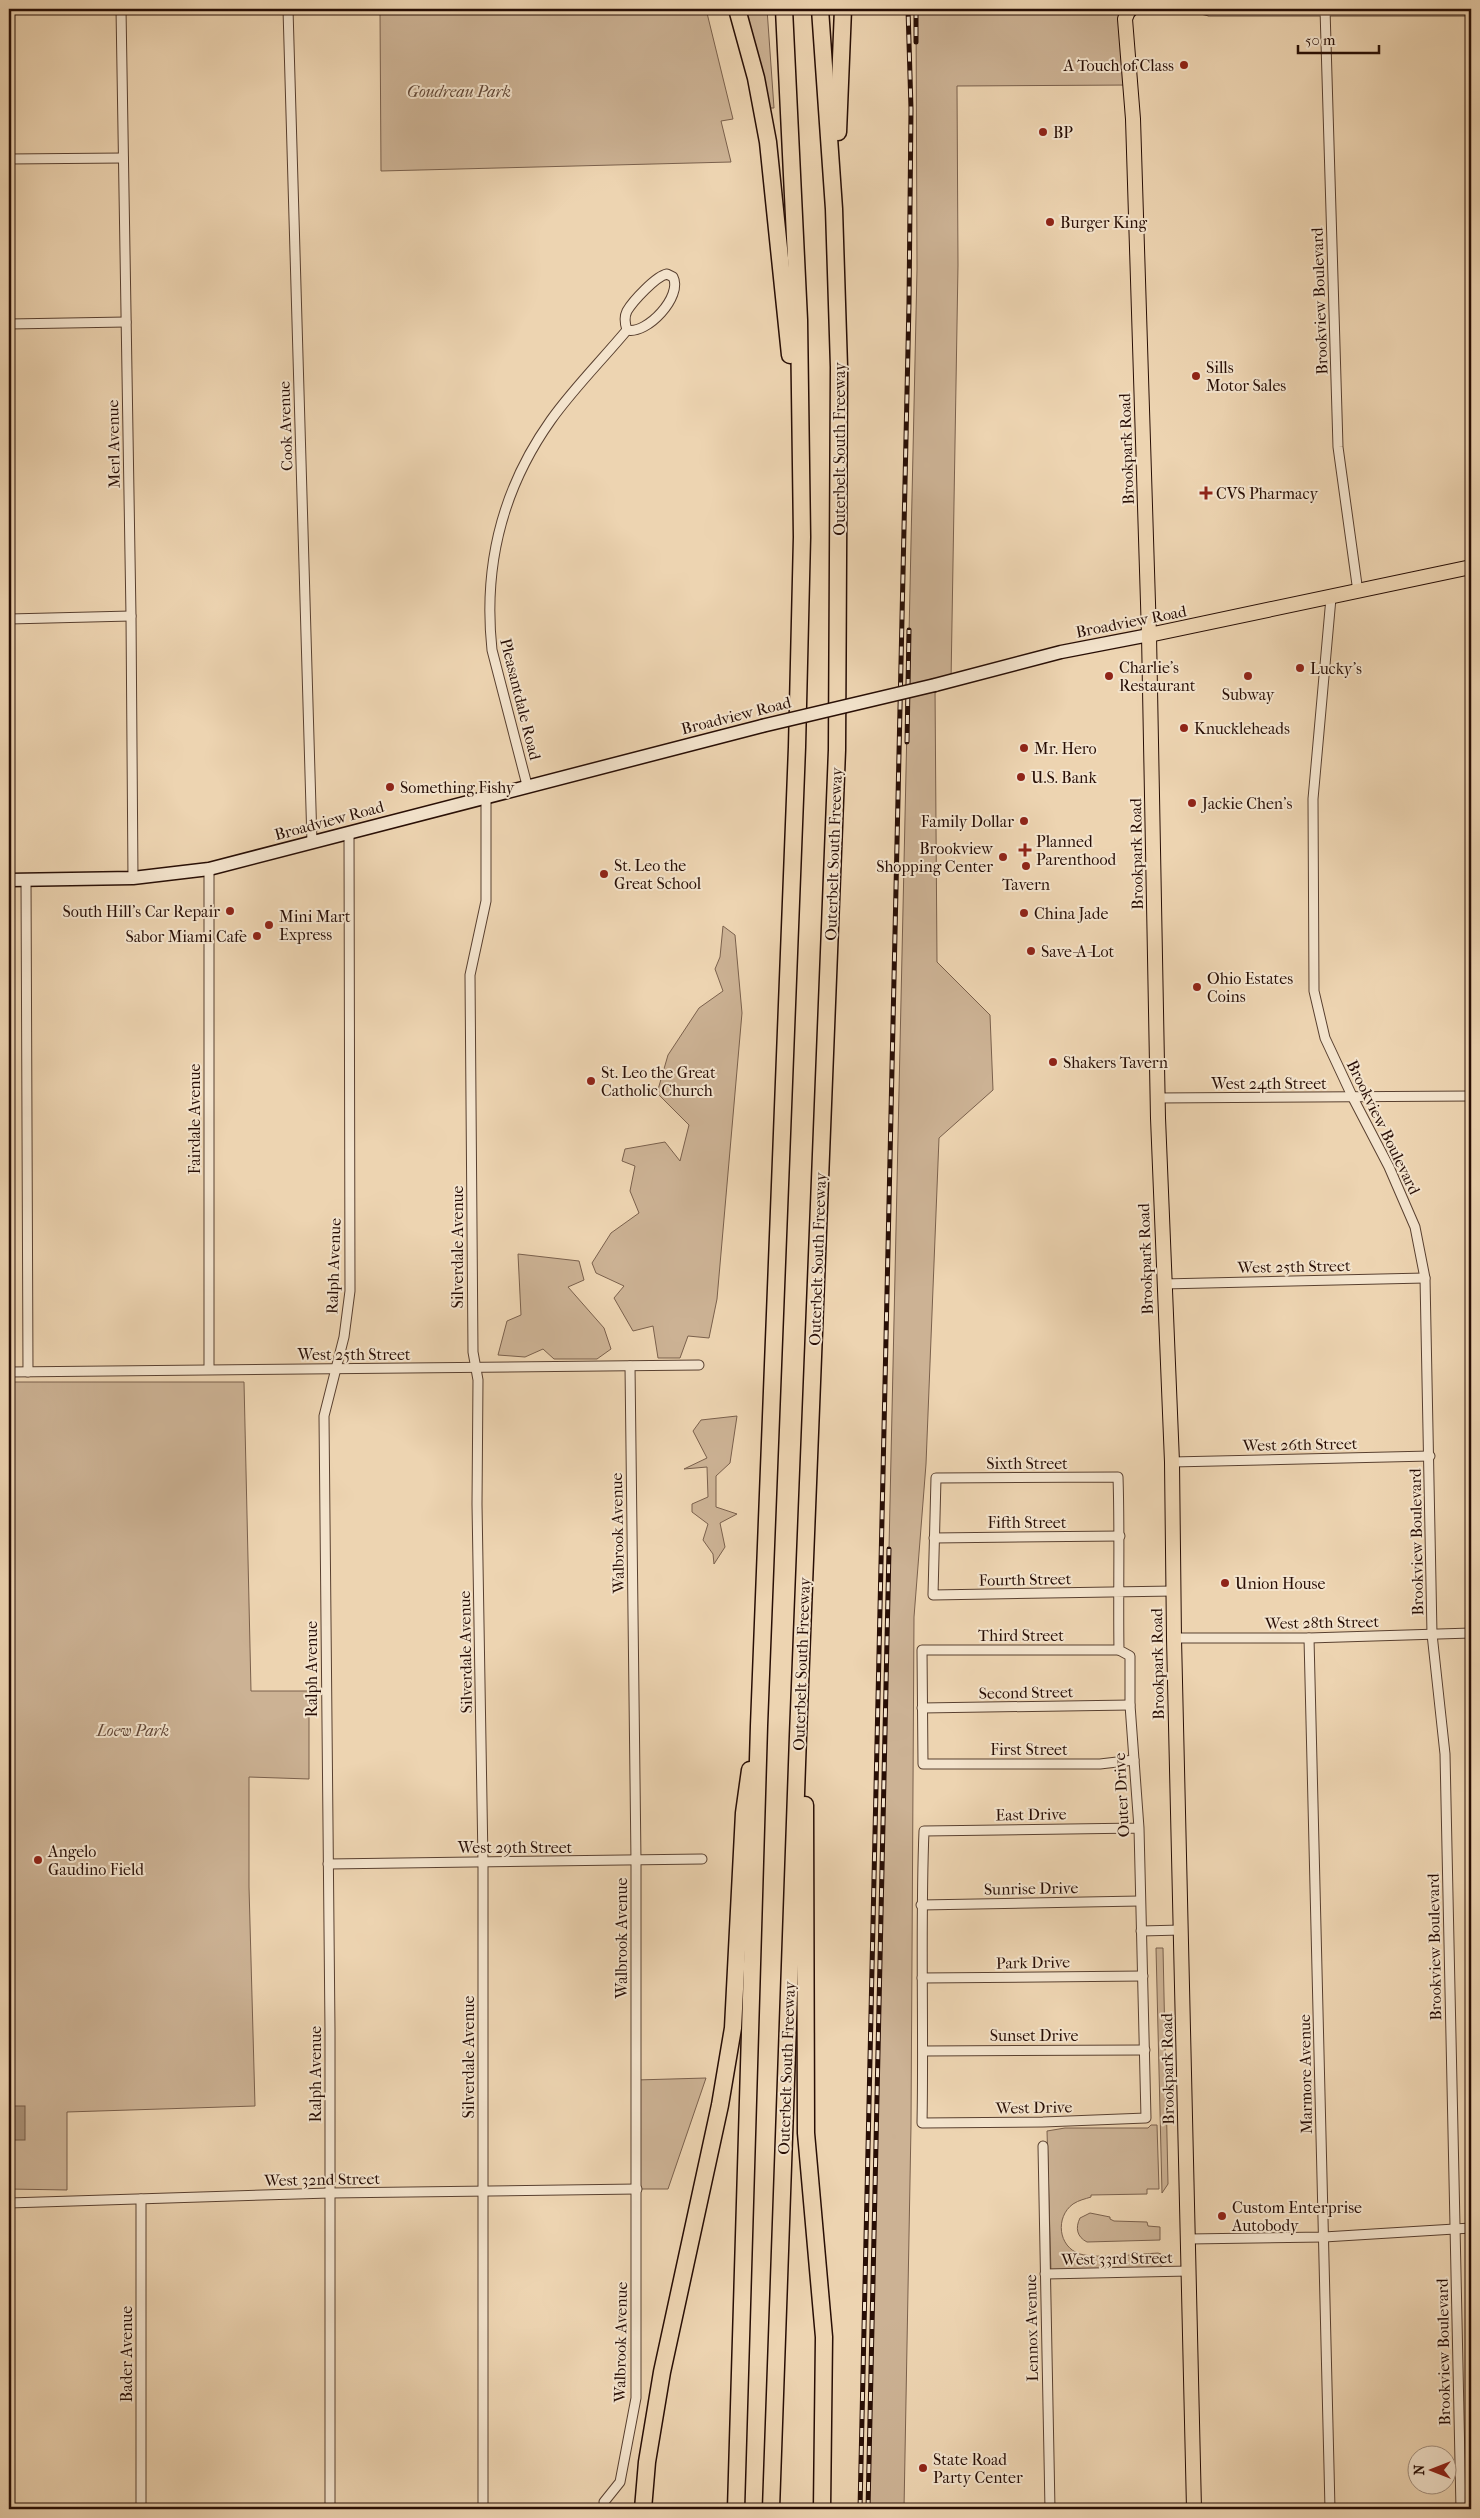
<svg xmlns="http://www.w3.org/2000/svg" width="1480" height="2518" viewBox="0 0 1480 2518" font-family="'IM FELL French Canon',serif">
<rect width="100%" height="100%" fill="#edd4b1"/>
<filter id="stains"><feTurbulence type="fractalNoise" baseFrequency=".004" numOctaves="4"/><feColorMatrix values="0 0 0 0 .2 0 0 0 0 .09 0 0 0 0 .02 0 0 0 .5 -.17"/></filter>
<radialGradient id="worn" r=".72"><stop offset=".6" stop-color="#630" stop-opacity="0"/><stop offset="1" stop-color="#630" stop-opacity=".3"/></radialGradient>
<g fill="#ccb294" stroke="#7a604c">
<polygon points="442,9 706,9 733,119 721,121 731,162 381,171 380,13 442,13"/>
<polygon points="743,9 767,9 774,108 767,108"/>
<polygon points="916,9 1127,9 1132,85 957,86 958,265 951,682 935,686 937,962 990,1015 993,1090 939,1138 926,1464 914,1617 911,2126 904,2509 868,2509 917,269"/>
<polygon points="723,926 735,935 742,1013 717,1299 709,1338 688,1336 680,1358 658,1358 653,1326 633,1331 614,1298 624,1286 596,1273 592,1263 611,1233 639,1213 630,1191 635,1166 622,1161 625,1149 665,1142 680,1161 689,1125 657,1093 668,1055 699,1008 723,991 715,969 720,957"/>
<polygon points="518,1254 579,1261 584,1280 568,1287 604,1328 611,1349 597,1359 554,1359 543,1349 525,1357 498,1355 507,1321 521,1315"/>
<polygon points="9,1382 244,1382 251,1691 309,1691 309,1779 249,1777 249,1887 255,2106 67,2112 67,2190 9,2189"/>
<polygon points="737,1416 730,1463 716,1476 716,1507 737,1514 720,1523 725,1547 714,1564 713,1554 703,1540 708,1524 692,1512 692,1504 708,1497 707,1467 684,1469 707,1458 693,1431 701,1420"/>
<polygon points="1156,1948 1163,1948 1168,2184 1162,2193"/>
<polygon points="706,2078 668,2189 637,2189 636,2080"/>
<path d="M1151,2125H1157L1159,2189H1147V2194L1091,2195V2197C1085,2199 1079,2200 1073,2204C1055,2217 1058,2247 1080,2254C1097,2259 1139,2254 1158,2253L1161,2254V2270L1051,2272L1047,2131L1065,2128H1148Z"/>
<path d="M1090,2213L1110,2217V2219L1114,2221L1147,2222L1148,2226L1160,2227V2240L1087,2242C1077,2237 1075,2228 1080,2218Z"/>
</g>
<rect fill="#aa9177" stroke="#765d49" x="9" y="2106" width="16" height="34"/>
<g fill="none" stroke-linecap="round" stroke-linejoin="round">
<g stroke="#594030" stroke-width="11">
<g id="minor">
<polyline points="121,9 131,616 133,878"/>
<polyline points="288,9 312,843"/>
<polyline points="1201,9 1209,11 1471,11"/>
<polyline points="1325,9 1338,447 1358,592"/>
<polyline points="9,159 123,158"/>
<path d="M667,274L673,277C683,296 647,335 627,330C625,324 624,317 627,311C633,301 656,276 667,274Z"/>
<polyline points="9,324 126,322"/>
<polyline points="1331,598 1313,799 1314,991 1325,1038 1353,1098 1389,1167 1415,1227 1425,1278 1432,1634 1445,1754 1461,2509"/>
<polyline points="9,619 131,616"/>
<path d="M527,785L492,650C483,566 502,489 551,420C573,389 602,360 627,330"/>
<polyline points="26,879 28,1372"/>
<polyline points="1158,1098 1471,1096"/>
<polyline points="1163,1284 1425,1278"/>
<polyline points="209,1369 209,869"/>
<polyline points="9,1372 699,1365"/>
<polyline points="1172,1462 1430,1456"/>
<polyline points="934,1538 1120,1536"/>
<polyline points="1174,1638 1309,1638 1471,1633"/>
<polyline points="1309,1638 1330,2509"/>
<polyline points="1119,1650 922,1650 923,1764 1100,1764 1134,1760"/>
<polyline points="922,1708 1130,1705"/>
<path d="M1139,1828L924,1831C920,1929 924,2026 922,2123L1043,2122L1146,2118L1139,1828L1130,1705V1656L1119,1650C1118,1592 1120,1535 1118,1477L936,1478L933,1595L1174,1591"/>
<polyline points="328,1864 702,1859"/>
<polyline points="921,1905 1140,1901"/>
<polyline points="1141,1931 1181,1930"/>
<polyline points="922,1978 1143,1976"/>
<polyline points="924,2051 1145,2050"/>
<polyline points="1043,2146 1050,2509"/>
<polyline points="141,2199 141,2509"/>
<polyline points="9,2203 330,2193 637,2189"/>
<polyline points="1189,2239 1324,2237 1471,2228"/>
<polyline points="1045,2274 1189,2271"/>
<polyline points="604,2502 620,2482 636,2398 636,1861 630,1366"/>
<polyline points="330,2509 330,2031 324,1416 344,1337 350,1291 349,832"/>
<polyline points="483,2509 483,1862 477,1504 478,1380 473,1352 470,975 486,901 486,796"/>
</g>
</g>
<g stroke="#280e05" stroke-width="15">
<g id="secondary">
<polyline points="935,685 1061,652 1149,635"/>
<polyline points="9,880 133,878 209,869 762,726"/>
</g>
</g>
<g stroke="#280e05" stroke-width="16">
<g id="primary">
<polyline points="1129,9 1125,19 1133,119 1149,635 1158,1118 1172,1462 1174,1638 1194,2509"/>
<polyline points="1149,635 1471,567"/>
</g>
</g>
<g stroke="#280e05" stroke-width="19">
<g id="motorway">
<polyline points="737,9 756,78 768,142 790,355"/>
<polyline points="1127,9 1129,9"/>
<polyline points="838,132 843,9"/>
<polyline points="805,1805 806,2133 824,2337 822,2509"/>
<polyline points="643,2509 647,2462 662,2372 720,2105 733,2028 744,1813 750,1770"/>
<polyline points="736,2509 759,1726 797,747 802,537 799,320 784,9"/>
<polyline points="771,2509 798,1736 837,750 839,367 834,209 820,9"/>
</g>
</g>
<use href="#minor" stroke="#f3e3cc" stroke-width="9"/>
<use href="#secondary" stroke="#f3e3cc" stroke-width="12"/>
<use href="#primary" stroke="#edd4b1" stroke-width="14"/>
<use href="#motorway" stroke="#edd4b1" stroke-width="16"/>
<g stroke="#280e05" stroke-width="5">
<g id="rail">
<polyline points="916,9 916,42"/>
<polyline points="907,742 909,630"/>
<polyline points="860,2509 909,303 911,109 908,9"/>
<polyline points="868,2509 889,1549"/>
</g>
</g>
<use href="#rail" stroke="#f3e3cc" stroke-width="3" stroke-dasharray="9" stroke-linecap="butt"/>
<g stroke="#280e05" stroke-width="15" stroke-linecap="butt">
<polyline id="secondary-bridge" points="762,726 935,685"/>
</g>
<use href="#secondary-bridge" stroke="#f3e3cc" stroke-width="12"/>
</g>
<g fill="#8f2418" stroke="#f3e3cc" stroke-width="2">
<circle cx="1184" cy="65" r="5"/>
<circle cx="1043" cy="132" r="5"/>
<circle cx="1050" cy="222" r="5"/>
<circle cx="1196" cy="376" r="5"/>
<path d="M1203.5 485.5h5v5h5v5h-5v5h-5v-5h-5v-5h5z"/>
<circle cx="1300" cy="668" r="5"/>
<circle cx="1109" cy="676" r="5"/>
<circle cx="1248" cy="676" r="5"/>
<circle cx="1184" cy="728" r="5"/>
<circle cx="1024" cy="748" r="5"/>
<circle cx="1021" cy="777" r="5"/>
<circle cx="390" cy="787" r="5"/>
<circle cx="1192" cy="803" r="5"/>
<circle cx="1024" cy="821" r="5"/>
<path d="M1022.5 842.5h5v5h5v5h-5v5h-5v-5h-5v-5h5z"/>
<circle cx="1003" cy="857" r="5"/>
<circle cx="1026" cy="866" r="5"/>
<circle cx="604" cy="874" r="5"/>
<circle cx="230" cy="911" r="5"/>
<circle cx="1024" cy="913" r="5"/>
<circle cx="269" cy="925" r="5"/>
<circle cx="257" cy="936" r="5"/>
<circle cx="1031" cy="951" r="5"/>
<circle cx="1197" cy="987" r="5"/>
<circle cx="1053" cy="1062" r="5"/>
<circle cx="591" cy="1081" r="5"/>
<circle cx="1225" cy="1583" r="5"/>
<circle cx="38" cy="1860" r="5"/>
<circle cx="1222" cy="2216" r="5"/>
<circle cx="923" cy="2468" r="5"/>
</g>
<g text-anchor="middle" stroke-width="4" stroke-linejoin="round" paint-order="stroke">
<g font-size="16" fill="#280e05" stroke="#f3e3cc" text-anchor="start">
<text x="1174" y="71" text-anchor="end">A Touch of Class</text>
<text x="1053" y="138">BP</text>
<text x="1060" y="228">Burger King</text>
<text x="1206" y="373">Sills<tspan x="1206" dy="18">Motor Sales</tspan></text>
<text x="1216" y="499">CVS Pharmacy</text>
<text x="1119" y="673">Charlie's<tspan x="1119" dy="18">Restaurant</tspan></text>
<text x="1310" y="674">Lucky's</text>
<text x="1248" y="700" text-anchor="middle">Subway</text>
<text x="1194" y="734">Knuckleheads</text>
<text x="1034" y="754">Mr. Hero</text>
<text x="1031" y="783">U.S. Bank</text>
<text x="400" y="793">Something Fishy</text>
<text x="1202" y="809">Jackie Chen's</text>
<text x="1014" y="827" text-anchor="end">Family Dollar</text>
<text x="1036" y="847">Planned<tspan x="1036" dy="18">Parenthood</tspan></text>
<text x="993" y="854" text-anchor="end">Brookview<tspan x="993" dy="18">Shopping Center</tspan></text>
<text x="614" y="871">St. Leo the<tspan x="614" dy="18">Great School</tspan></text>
<text x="1026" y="890" text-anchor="middle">Tavern</text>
<text x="220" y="917" text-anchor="end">South Hill's Car Repair</text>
<text x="1034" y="919">China Jade</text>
<text x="279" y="922">Mini Mart<tspan x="279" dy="18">Express</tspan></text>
<text x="247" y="942" text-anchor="end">Sabor Miami Cafe</text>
<text x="1041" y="957">Save-A-Lot</text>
<text x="1207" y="984">Ohio Estates<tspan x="1207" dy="18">Coins</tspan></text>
<text x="1063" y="1068">Shakers Tavern</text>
<text x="601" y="1078">St. Leo the Great<tspan x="601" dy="18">Catholic Church</tspan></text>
<text x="1235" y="1589">Union House</text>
<text x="48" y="1857">Angelo<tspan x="48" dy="18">Gaudino Field</tspan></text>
<text x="1232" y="2213">Custom Enterprise<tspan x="1232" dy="18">Autobody</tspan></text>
<text x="933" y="2465">State Road<tspan x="933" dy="18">Party Center</tspan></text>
</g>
<g font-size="16" font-style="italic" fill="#614737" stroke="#f3e3cc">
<text x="459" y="97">Goudreau Park</text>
<text x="133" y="1736">Loew Park</text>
</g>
<g font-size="16" fill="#280e05" stroke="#f3e3cc">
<text transform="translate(1319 301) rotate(-92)" y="6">Brookview Boulevard</text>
<text transform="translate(285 426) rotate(-92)" y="6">Cook Avenue</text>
<text transform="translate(113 444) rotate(-91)" y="6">Merl Avenue</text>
<text transform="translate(839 449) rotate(-90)" y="6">Outerbelt South Freeway</text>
<text transform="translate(1126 449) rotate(-92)" y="6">Brookpark Road</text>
<text transform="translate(1131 621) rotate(-11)" y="6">Broadview Road</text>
<text transform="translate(521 699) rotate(76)" y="6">Pleasantdale Road</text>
<text transform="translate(736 715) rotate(-14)" y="6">Broadview Road</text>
<text transform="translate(329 820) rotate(-15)" y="6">Broadview Road</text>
<text transform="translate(833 854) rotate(-88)" y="6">Outerbelt South Freeway</text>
<text transform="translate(1136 854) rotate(-91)" y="6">Brookpark Road</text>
<text x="1269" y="1089">West 24th Street</text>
<text transform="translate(194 1119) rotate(-90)" y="6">Fairdale Avenue</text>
<text transform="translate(1384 1127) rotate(64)" y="6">Brookview Boulevard</text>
<text transform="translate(457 1247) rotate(-90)" y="6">Silverdale Avenue</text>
<text transform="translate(817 1259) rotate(-88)" y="6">Outerbelt South Freeway</text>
<text transform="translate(1145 1259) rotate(-92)" y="6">Brookpark Road</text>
<text transform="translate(333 1266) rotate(-88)" y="6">Ralph Avenue</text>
<text transform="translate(1294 1266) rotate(-1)" y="6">West 25th Street</text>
<text x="354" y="1360">West 25th Street</text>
<text transform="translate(1300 1444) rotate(-1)" y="6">West 26th Street</text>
<text x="1027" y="1469">Sixth Street</text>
<text x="1027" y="1528">Fifth Street</text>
<text transform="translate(617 1533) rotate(-91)" y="6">Walbrook Avenue</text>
<text transform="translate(1416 1542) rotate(-91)" y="6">Brookview Boulevard</text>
<text transform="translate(1025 1579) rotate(-1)" y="6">Fourth Street</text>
<text transform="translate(1322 1622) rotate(-1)" y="6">West 28th Street</text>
<text x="1021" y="1641">Third Street</text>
<text transform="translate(465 1652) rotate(-91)" y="6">Silverdale Avenue</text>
<text transform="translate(801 1664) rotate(-88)" y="6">Outerbelt South Freeway</text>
<text transform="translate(1157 1664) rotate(-91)" y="6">Brookpark Road</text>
<text transform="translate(311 1669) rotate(-90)" y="6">Ralph Avenue</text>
<text transform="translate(1026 1692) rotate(-1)" y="6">Second Street</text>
<text x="1029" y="1755">First Street</text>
<text transform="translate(1121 1795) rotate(-93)" y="6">Outer Drive</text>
<text transform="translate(1031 1814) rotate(-1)" y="6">East Drive</text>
<text x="515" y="1853">West 29th Street</text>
<text transform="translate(1031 1888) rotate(-1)" y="6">Sunrise Drive</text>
<text transform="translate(621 1938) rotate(-90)" y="6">Walbrook Avenue</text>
<text transform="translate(1434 1947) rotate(-91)" y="6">Brookview Boulevard</text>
<text transform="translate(1033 1962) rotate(-1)" y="6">Park Drive</text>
<text x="1034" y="2041">Sunset Drive</text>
<text transform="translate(468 2057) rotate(-90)" y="6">Silverdale Avenue</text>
<text transform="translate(786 2068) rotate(-88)" y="6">Outerbelt South Freeway</text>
<text transform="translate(1167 2069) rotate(-91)" y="6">Brookpark Road</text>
<text transform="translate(315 2074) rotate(-90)" y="6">Ralph Avenue</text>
<text transform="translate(1305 2074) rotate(-91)" y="6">Marmore Avenue</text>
<text transform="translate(1034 2107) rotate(-1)" y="6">West Drive</text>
<text transform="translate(322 2179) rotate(-1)" y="6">West 32nd Street</text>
<text transform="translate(1117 2258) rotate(-1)" y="6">West 33rd Street</text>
<text transform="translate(1031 2328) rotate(-91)" y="6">Lennox Avenue</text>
<text transform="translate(620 2342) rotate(-89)" y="6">Walbrook Avenue</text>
<text transform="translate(1443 2352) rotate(-91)" y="6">Brookview Boulevard</text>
<text transform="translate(126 2354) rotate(-90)" y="6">Bader Avenue</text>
</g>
</g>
<rect width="1480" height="2518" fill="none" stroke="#edd4b1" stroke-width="30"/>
<rect x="10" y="10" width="1460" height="2498" fill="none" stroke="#280e05" stroke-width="2.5"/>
<rect x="15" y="15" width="1450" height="2488" fill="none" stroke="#280e05"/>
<g transform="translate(1432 2470) rotate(270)"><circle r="24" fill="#f3e3cc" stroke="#a28e7c"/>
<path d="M0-4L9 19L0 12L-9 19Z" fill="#8f2418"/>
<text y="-8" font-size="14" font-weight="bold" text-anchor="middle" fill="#280e05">N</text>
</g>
<path d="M1298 45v8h81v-8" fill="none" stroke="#280e05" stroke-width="2.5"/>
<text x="1305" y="45" font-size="15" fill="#280e05" stroke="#f3e3cc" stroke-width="4" paint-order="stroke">50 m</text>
<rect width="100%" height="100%" filter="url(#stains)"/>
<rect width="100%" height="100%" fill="url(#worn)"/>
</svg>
